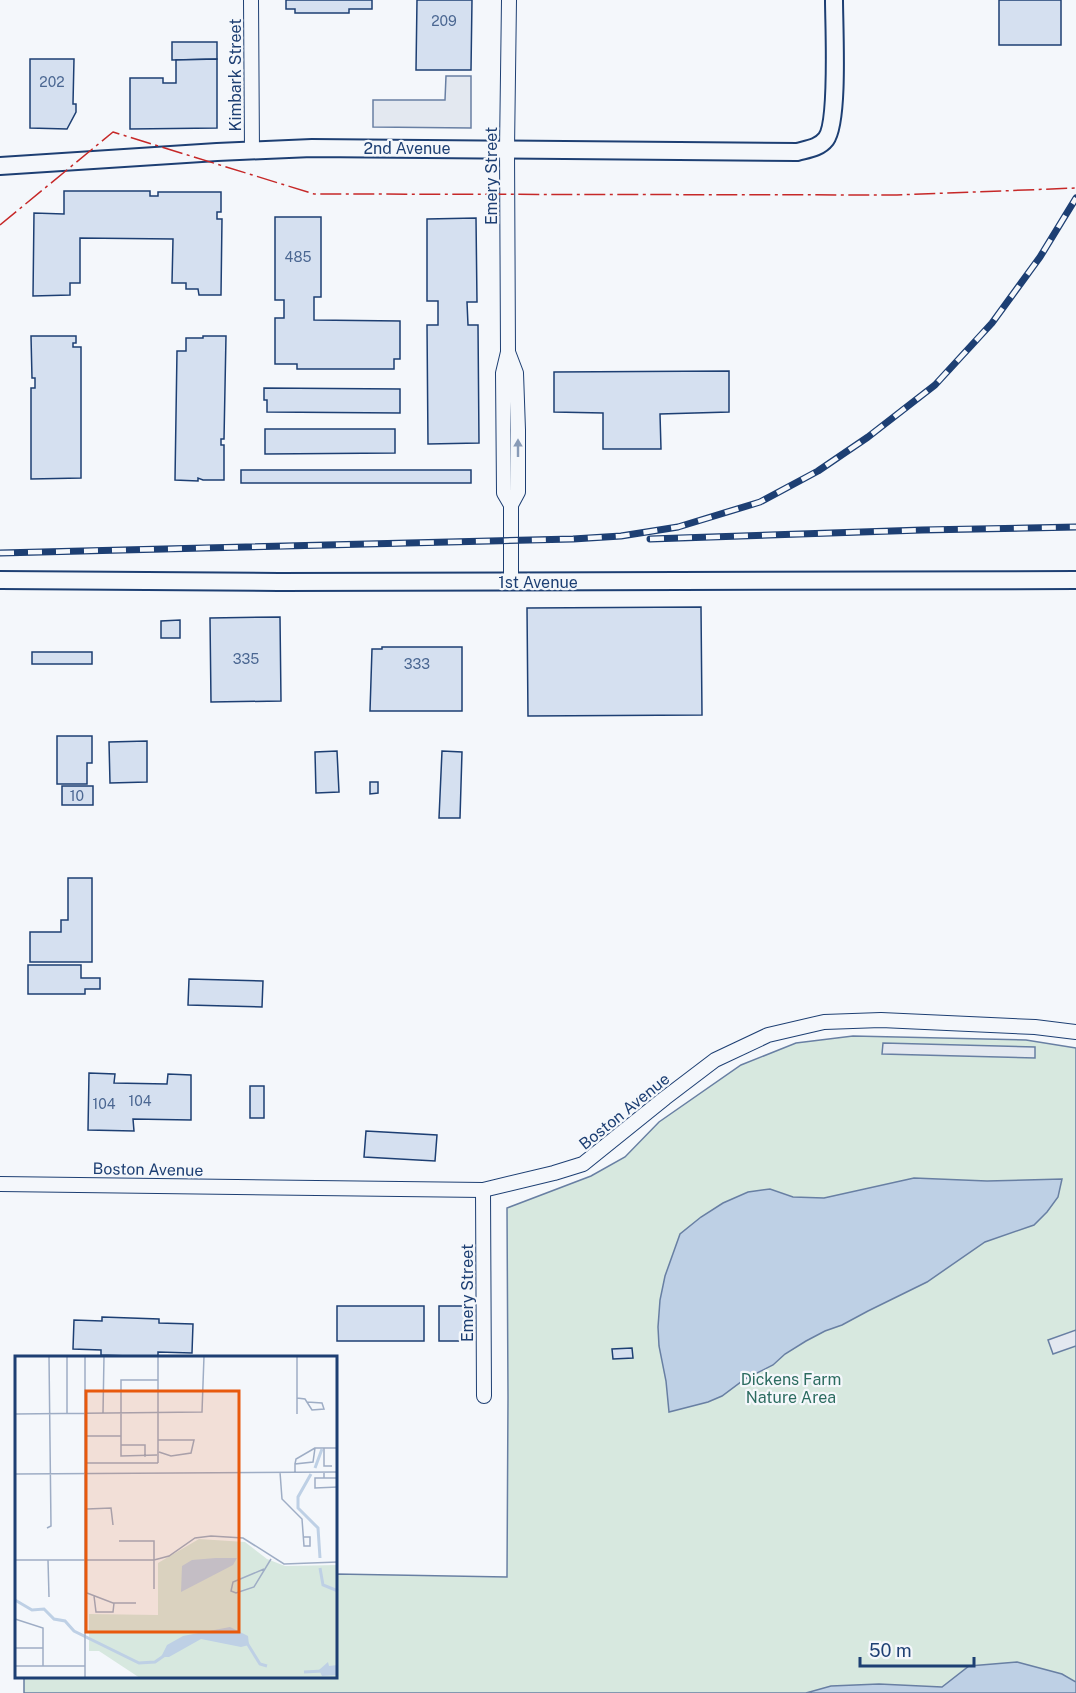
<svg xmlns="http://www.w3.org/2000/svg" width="1076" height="1693" viewBox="0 0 1076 1693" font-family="'Public Sans',sans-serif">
<rect width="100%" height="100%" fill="#f4f7fb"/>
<polygon fill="#d7e8df" stroke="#687fa3" stroke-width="1.5" points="853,1036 1026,1040 1076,1048 1076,1693 24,1693 24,1677 336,1676 336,1574 507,1577 508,1397 507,1208 591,1176 625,1157 659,1122 741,1065 796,1043"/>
<g fill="#e3e8f0" stroke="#687fa3" stroke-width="1.5">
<polygon points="446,76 471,76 471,128 373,127 373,100 445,100"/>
<polygon points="883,1043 1035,1047 1035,1058 882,1054"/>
<polygon points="1076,1330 1076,1346 1053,1354 1048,1340"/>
</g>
<g fill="#bed0e5" stroke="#687fa3" stroke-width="1.5">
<polygon points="914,1178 987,1181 1062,1179 1058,1197 1047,1212 1034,1225 985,1242 927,1282 868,1311 842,1325 825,1331 806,1341 785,1354 773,1365 745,1379 722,1396 708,1402 669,1412 666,1381 659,1346 658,1327 660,1300 665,1276 680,1234 701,1217 723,1203 748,1192 770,1189 793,1197 824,1198"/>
<polygon points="1017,1662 1062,1674 1076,1682 1076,1693 806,1693 831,1686 879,1684 942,1687 969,1666"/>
</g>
<g fill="#d5e0f0" stroke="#1d3f73" stroke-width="1.5">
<polygon points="286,0 372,0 372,9 349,9 349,13 295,13 295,9 286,9"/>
<polygon points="417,0 472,0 471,70 416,70"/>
<rect x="999" y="0" width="62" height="45"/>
<polygon points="172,42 217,42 217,59 172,60"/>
<polygon points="30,59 74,59 73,104 76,104 76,112 67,129 30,128"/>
<polygon points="217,59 217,128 130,129 130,78 163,78 163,83 176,83 176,60"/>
<polygon points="64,191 150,191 150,196 158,196 158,192 221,192 221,212 217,212 217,219 222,219 221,295 199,295 198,289 186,289 186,283 172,283 173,239 80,238 80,283 70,283 70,295 33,296 34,213 64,214"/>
<polygon points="275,217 321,217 321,297 314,297 314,320 400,321 400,359 394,359 394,369 297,369 297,364 275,364 275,318 284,318 284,300 275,300"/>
<polygon points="476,218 477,302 467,302 468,325 478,325 479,443 428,444 427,325 438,325 438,301 427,301 427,219"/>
<polygon points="31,336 76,336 76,343 73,343 73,347 81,347 81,478 31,479 31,388 35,388 35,378 32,378"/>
<polygon points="203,336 226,336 224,439 221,439 221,445 224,445 224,480 203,480 198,478 198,481 175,480 177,351 186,351 186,338 203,338"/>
<polygon points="729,371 729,412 660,414 661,449 603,449 603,413 554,412 554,372"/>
<polygon points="264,388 400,389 400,413 267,412 267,400 264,400"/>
<polygon points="265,429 395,429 395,453 265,454"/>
<rect x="241" y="470" width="230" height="13"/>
<polygon points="701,607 702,715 528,716 527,608"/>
<polygon points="280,617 281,701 211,702 210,618"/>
<polygon points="180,620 180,638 161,638 161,621"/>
<polygon points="382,647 462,647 462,711 370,711 372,649 382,649"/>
<rect x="32" y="652" width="60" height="12"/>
<polygon points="57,736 92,736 92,763 87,763 87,784 57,784"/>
<polygon points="147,741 147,782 110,783 109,742"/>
<polygon points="337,751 339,792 316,793 315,752"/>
<polygon points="442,751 462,752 460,818 439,818"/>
<polygon points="370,782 378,782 378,793 370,794"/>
<rect x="62" y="786" width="31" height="19"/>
<polygon points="68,878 92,878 92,962 30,962 30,932 61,932 61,920 68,920"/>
<polygon points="28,965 81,965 81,978 100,978 100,989 85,989 85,994 28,994"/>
<polygon points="189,979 263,981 262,1007 188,1005"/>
<polygon points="89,1073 115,1074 114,1083 167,1084 168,1074 191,1075 191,1120 133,1119 134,1131 88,1130"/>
<rect x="250" y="1086" width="14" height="32"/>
<polygon points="366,1131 437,1135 435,1161 364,1157"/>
<rect x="337" y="1306" width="87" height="35"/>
<rect x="439" y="1306" width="29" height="35"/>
<polygon points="102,1317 159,1319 159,1323 193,1324 192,1353 158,1352 158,1357 101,1355 101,1350 73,1349 74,1320 102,1321"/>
<polygon points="632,1348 633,1358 613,1359 612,1349"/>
</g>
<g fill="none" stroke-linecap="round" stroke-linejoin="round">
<g stroke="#1d3f73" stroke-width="16">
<g id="minor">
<polyline points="251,0 252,151"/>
<polyline points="509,0 507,149 508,352 503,373 504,493 511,505"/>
<polyline points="508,352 516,373 518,430 518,492 511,505 511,582"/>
<polyline points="0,1184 483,1190 554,1173 583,1164 665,1098 715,1060 768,1035 824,1022 881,1020 1035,1027 1076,1032"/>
<polyline points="483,1190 484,1396"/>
</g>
</g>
<g stroke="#1d3f73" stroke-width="20">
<g id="tertiary">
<path d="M0,166L217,152L312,148L797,152C808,149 819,148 826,139C839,122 834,26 834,0"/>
<polyline points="0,580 279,582 1076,580"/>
</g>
</g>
<use href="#minor" stroke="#f4f7fb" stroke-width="14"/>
<use href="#tertiary" stroke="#f4f7fb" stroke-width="16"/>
<g stroke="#1d3f73" stroke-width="7">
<g id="rail">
<polyline points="650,539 922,530 1076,527"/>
<polyline points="0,553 573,539 621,536 678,527 760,502 818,471 868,437 935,385 992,323 1040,257 1076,198"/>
</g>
</g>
<use href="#rail" stroke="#f4f7fb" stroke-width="4.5" stroke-dasharray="14" stroke-linecap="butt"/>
<polyline stroke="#c62828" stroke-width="1.5" stroke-dasharray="21 4.5 3 4.5" stroke-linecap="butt" points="0,225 113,132 314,194 897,195 1076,188"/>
</g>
<defs><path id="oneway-solid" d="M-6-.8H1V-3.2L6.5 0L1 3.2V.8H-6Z" transform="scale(1.5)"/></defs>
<use fill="#889bb7" href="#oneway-solid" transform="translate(518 448) rotate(-90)"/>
<g text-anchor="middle" stroke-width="4.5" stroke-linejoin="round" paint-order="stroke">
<g font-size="14" fill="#4b6792">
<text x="444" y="26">209</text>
<text x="52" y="87">202</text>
<text x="298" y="262">485</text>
<text x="246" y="664">335</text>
<text x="417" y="669">333</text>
<text x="77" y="801">10</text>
<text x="140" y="1106">104</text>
<text x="104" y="1109">104</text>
</g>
<g font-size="16" fill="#1d3f73" stroke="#f4f7fb">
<text transform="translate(235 75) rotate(-90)" y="6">Kimbark Street</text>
<text x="407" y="154">2nd Avenue</text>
<text transform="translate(491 176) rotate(-90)" y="6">Emery Street</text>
<text x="538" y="588">1st Avenue</text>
<text transform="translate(624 1111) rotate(-39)" y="6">Boston Avenue</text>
<text transform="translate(148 1169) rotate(1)" y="6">Boston Avenue</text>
<text transform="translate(467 1293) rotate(-90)" y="6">Emery Street</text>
</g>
<g font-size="16" fill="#2c6c60" stroke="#f4f7fb">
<text x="791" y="1385">Dickens Farm<tspan x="791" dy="18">Nature Area</tspan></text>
</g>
</g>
<g transform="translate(15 1356)">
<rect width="322" height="322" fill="#f4f7fb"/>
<path d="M184,183L230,186L252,203L270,210L322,209V322H125L84,295H74V258L143,259V207Z" fill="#d7e8df"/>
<path d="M201,202H222L218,209L166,236L167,210L177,204ZM215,271L233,280L234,289L226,291L186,283L154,301H146L152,289L168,280ZM313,306L314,310L322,309V319L307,320L304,314Z" fill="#bed0e5"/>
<path fill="none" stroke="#bed0e5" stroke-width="3" d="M300,112L307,93M296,118L283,141V152L303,172L305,202M305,212L308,229L323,235M0,244L17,254L29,253L39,263L50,265L59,275L124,307L140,306L150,299M232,287L245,308L252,310M289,316L308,315"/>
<path fill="none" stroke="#9eadc5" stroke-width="1.5" d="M143,0V107M282,42L290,43L297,54L309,53L307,47L292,46M88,57L89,0M0,58L187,56L189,0M52,58V0M282,58V0M70,80H106M143,84H179L176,97L156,100L144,96M106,89H130V101M142,99L106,100V24H143M72,107H143M280,108L281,103L300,92M317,110H309V92H323M265,116L267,143L287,163L289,190H295V181H289M280,116V108L298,106L300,92H309M309,116V122H323M0,118L323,116M309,122H300V132L323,131M0,144V196M72,153L96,152L98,169M32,172L36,170L34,0M104,185H139V233M0,204H139L154,200L180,182L196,180L228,182L269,208L323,206M33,204L34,241M249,213L218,226L216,235L221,237L239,231L256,203M72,237L98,247H121M79,240L81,256H98L99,247M0,263L28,272V310M0,292H28M0,310H70M70,322V0"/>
<path fill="#e8590c" fill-opacity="0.15" stroke="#e8590c" stroke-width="3" d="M71,35H224V276H71Z"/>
<rect width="322" height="322" fill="none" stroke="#1d3f73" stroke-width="3"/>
</g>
<path d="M860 1657v9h114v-9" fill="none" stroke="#1d3f73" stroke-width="3"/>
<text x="869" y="1657" font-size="18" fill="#1d3f73" stroke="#f4f7fb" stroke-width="4.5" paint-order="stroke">50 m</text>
</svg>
